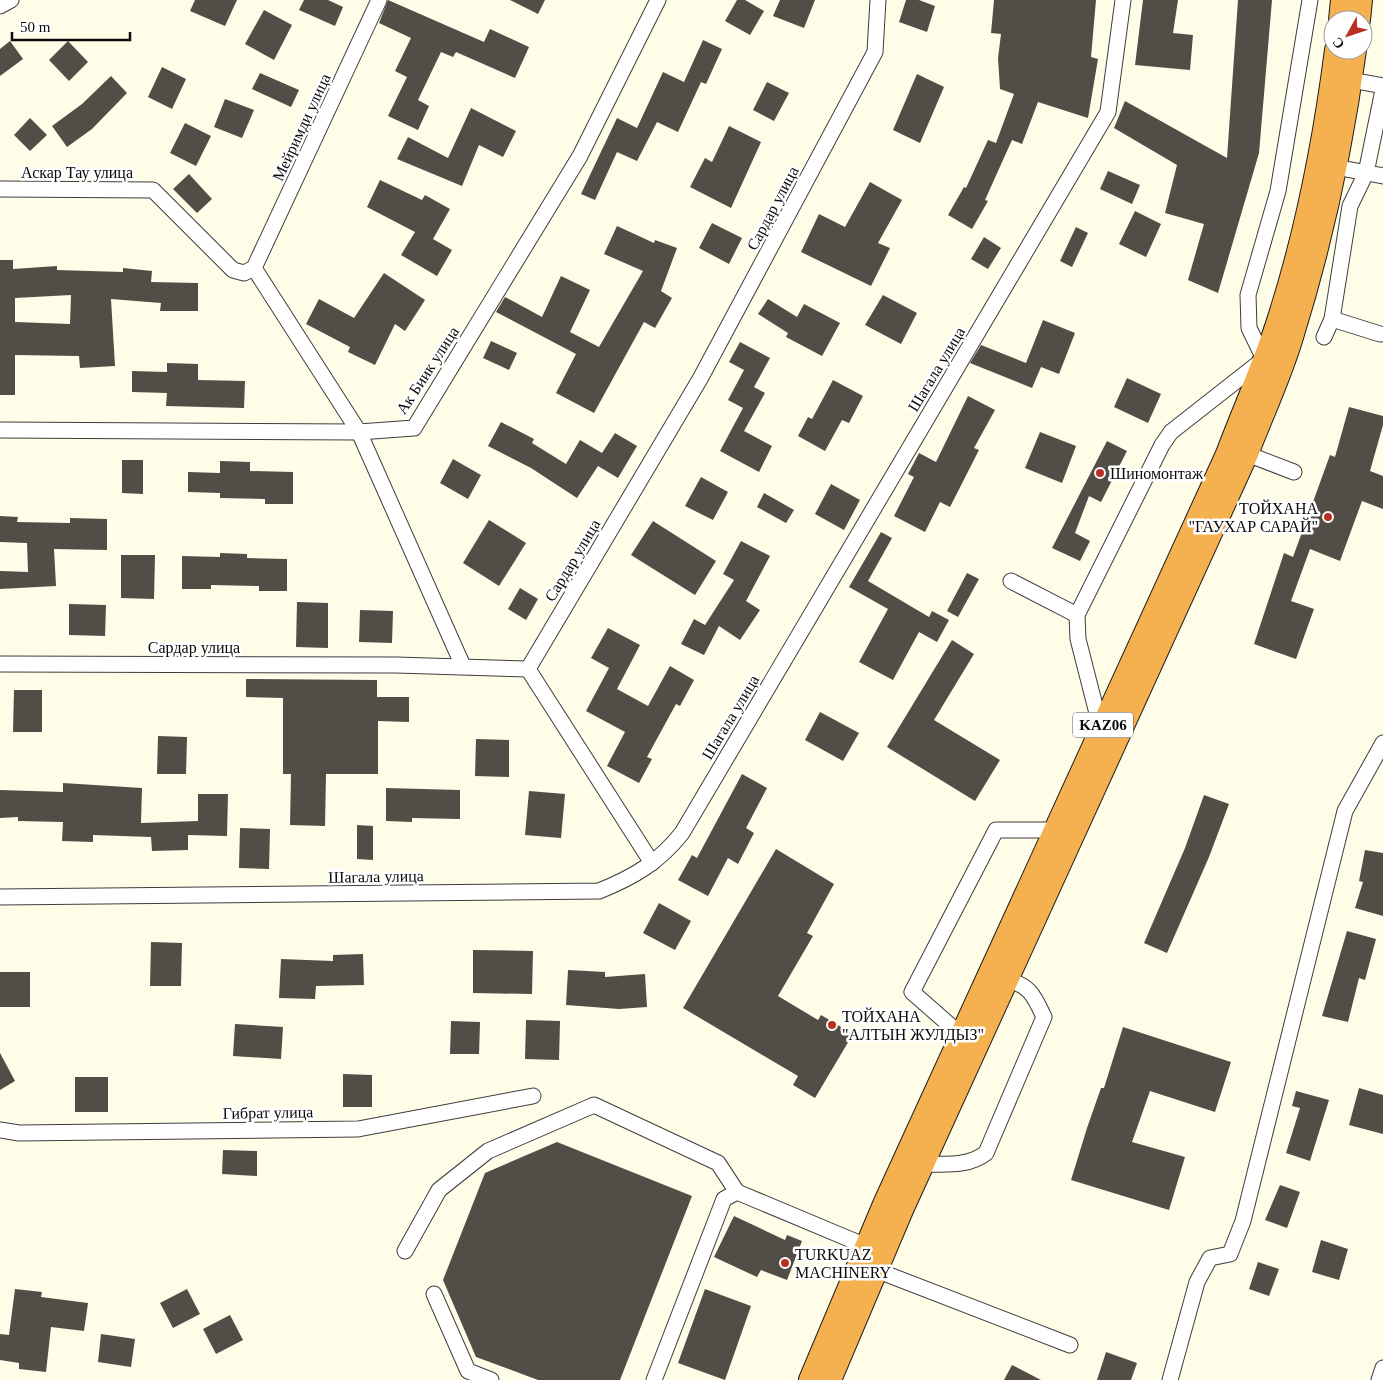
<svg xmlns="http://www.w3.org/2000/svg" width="1383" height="1380" viewBox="0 0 1383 1380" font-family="'Times New Roman',serif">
<rect width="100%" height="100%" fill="#fffde8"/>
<g fill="#534d47" fill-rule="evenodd">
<polygon points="195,0 237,0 225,26 190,11"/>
<polygon points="304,0 328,0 343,7 335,26 299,10"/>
<polygon points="388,0 484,42 490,29 529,47 515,78 456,52 453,57 441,52 418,100 429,106 418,130 388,116 407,77 395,71 411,38 379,23"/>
<polygon points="510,0 545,0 538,14"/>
<polygon points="737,0 745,0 764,11 750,35 725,21"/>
<polygon points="780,0 815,0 804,28 773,16"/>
<polygon points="906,0 919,0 935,6 927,32 899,22"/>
<polygon points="994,0 1096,0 1091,57 1098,59 1088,118 1038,102 1022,144 1012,140 985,200 988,201 972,229 948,215 964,187 966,188 988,140 996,143 1014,94 1000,89 998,58 1001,34 991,33"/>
<polygon points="1143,0 1178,0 1173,33 1193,35 1190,70 1135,65"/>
<polygon points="1238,0 1272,0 1259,153 1218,293 1188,280 1204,224 1165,213 1177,165 1114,128 1125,101 1227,158"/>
<polygon points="264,10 292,25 274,60 245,44"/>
<polygon points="703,40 722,49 706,84 701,82 678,132 657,122 637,161 617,152 595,200 581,194 617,118 637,128 663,72 684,82"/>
<polygon points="10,41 23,59 0,76 0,49"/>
<polygon points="68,41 88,62 69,81 49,60"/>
<polygon points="162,67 186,79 172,109 148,97"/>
<polygon points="260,73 299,90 291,107 252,89"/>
<polygon points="917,74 944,87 920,143 893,130"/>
<polygon points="111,76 127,93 92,129 67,147 52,126 82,104"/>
<polygon points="767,82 789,93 774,121 753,110"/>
<polygon points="225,99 254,110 242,138 214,127"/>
<polygon points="471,108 516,131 503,157 479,145 462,186 397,159 408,137 448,158"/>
<polygon points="30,118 47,135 30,151 14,135"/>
<polygon points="185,123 211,136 196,166 170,153"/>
<polygon points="729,126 761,142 731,208 690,187 705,158 712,162"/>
<polygon points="1108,171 1140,185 1132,204 1100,189"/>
<polygon points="189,174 212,199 197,213 173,189"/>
<polygon points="380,180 422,200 425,195 450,209 433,239 452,250 437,276 401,255 415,232 367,207"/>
<polygon points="870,182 902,200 878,243 890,248 871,286 801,252 819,214 845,227"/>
<polygon points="1135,211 1161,224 1146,257 1119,244"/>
<polygon points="712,223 742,238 729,264 699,248"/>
<polygon points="617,226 654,243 655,240 677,248 661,291 672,298 655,328 644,322 594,413 556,393 576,354 496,312 505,297 542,317 561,276 590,290 570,332 599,347 643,271 604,254"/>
<polygon points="1076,227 1088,233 1072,267 1060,261"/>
<polygon points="984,237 1001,248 988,269 971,259"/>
<path d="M0,260H13V269L57,266V270L123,272V268L152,271L151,282L198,283V311H160L161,303L111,299L115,366L80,368L79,356L15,355V395H0ZM71,295L70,324L15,322V298Z"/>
<polygon points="384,273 425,300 405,331 395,324 375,365 348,352 350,347 306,324 319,299 354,318"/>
<polygon points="883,295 917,313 901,344 865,325"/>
<polygon points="768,299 797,317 804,304 840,323 822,356 786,337 788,333 758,314"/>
<polygon points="1043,320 1075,333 1059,374 1041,367 1032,388 970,363 981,345 1026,363"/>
<polygon points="491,341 517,353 509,370 483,358"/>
<polygon points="740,342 770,358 754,387 765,393 744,431 772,446 759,472 720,451 743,408 728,400 744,370 729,362"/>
<polygon points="167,363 198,364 198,380 245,381 244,408 166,406 167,393 132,392 132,371 167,372"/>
<polygon points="1127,378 1161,394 1148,423 1114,407"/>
<polygon points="833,380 863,396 849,423 842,420 825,451 798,436 808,417 812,419"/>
<polygon points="968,396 995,410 974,448 979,450 950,507 940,502 925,532 894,516 914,477 908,474 919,453 936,462"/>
<polygon points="1349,407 1383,416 1383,425 1370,471 1383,476 1383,509 1362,501 1340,561 1310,549 1291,601 1314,609 1296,659 1254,644 1284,553 1293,557 1330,455 1335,457"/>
<polygon points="501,422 534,439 532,443 566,464 580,440 602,453 615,433 637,446 618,478 598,466 577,498 531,468 488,446"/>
<polygon points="1040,432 1076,446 1062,483 1025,468"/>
<polygon points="1107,441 1127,451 1101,502 1089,496 1075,533 1090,541 1080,561 1052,548"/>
<polygon points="453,459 481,475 468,499 440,483"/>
<polygon points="122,460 143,460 143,494 122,493"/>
<polygon points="220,461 250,462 250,471 293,472 293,504 265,504 265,499 220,498 220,493 188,492 188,472 220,473"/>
<polygon points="701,477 728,492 713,520 685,506"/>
<polygon points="831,484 860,500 844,530 815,514"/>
<polygon points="764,493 794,510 786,523 757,507"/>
<polygon points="0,516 18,517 17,522 70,523 70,518 107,519 107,550 54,549 56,586 0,589 0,571 28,572 27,543 0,542"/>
<polygon points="489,520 526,543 499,586 463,563"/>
<polygon points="653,521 716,561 695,595 631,555"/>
<polygon points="881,532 892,538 868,581 929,617 932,611 949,620 937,642 919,632 893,680 859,662 888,609 849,587"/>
<polygon points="741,541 770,556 746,601 760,610 740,640 719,626 704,655 681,644 694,619 705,625 734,580 723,574"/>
<polygon points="220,553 247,554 247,558 287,559 287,591 259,591 259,586 211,585 211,589 182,589 182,556 220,557"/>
<polygon points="121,555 155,555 154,599 121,598"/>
<polygon points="967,573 979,579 958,617 947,611"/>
<polygon points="520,588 538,599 526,620 508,609"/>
<polygon points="297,602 328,603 328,648 296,647"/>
<polygon points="69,604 106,605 105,636 69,635"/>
<polygon points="360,610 393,611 392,643 359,642"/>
<polygon points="608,628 640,645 617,689 648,706 670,666 694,680 680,706 676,704 647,757 652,759 639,783 607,766 625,732 586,711 609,668 591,658"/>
<polygon points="952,640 974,654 934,720 1000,760 975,801 887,747"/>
<polygon points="246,679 377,680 377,697 409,697 409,722 378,721 378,774 326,774 325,826 290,825 291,774 283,774 283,698 246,697"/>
<polygon points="14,690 42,690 42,732 13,732"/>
<polygon points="820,712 859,733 843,761 805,740"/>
<polygon points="158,736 187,737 186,774 157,774"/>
<polygon points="476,739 509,740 509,777 475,776"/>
<polygon points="742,774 767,788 746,828 754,833 738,864 728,858 708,896 678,880 692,855 697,858"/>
<polygon points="63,783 142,788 141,823 198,821 198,794 228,794 227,836 188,835 188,850 152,851 151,837 93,835 93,842 62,841 63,822 18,821 18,817 0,818 0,790 63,792"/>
<polygon points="386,788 460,790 460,819 412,818 412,822 386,821"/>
<polygon points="529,791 565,794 561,838 525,835"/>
<polygon points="1204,795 1229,804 1209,857 1167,953 1144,943 1185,848"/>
<polygon points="357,825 373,826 373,860 357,859"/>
<polygon points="240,828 270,829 269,869 239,868"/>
<polygon points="776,849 834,884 807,933 813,936 778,996 818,1020 821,1015 853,1034 815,1098 793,1085 798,1076 683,1008"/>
<polygon points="1365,850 1383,853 1383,916 1355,908 1363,882 1359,881"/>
<polygon points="659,903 691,921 675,950 643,933"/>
<polygon points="1347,931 1376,939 1365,980 1359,978 1348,1022 1322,1016"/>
<polygon points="151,942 182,943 181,986 150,986"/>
<polygon points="473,950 533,951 532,994 473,993"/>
<polygon points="363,954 364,985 316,986 315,999 279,998 281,959 333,961 333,955"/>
<polygon points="568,970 605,972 605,977 645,974 647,1007 619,1009 566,1005"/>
<rect x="0" y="972" width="30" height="35"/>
<polygon points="526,1020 560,1021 559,1060 525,1059"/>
<polygon points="451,1021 480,1022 479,1054 450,1054"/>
<polygon points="235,1024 283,1027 281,1059 233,1056"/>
<polygon points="1123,1027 1231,1062 1215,1112 1150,1091 1132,1142 1185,1157 1169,1210 1071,1180 1087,1128 1101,1088 1104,1088"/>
<polygon points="0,1053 15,1081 0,1090"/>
<polygon points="343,1074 372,1075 372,1107 343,1107"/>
<rect x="75" y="1077" width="33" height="35"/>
<polygon points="1359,1088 1383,1095 1383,1134 1349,1125"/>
<polygon points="1296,1091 1329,1100 1310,1161 1286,1153 1300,1108 1292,1106"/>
<polygon points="557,1142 692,1196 620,1380 538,1380 476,1357 443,1280 485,1173"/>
<polygon points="223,1150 257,1151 257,1176 222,1174"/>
<polygon points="1280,1185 1300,1192 1287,1228 1265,1220"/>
<polygon points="734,1216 785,1240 787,1235 802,1241 787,1280 761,1270 757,1277 714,1257"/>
<polygon points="1321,1240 1348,1249 1339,1280 1312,1272"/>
<polygon points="1258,1262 1279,1269 1269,1296 1249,1289"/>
<polygon points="15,1289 42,1292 41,1297 88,1303 84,1331 51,1327 46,1372 19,1369 19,1363 0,1360 0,1334 9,1335"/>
<polygon points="187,1289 200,1314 173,1328 160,1303"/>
<polygon points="705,1289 751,1306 725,1380 678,1363"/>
<polygon points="230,1315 243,1340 216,1354 203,1329"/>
<polygon points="101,1334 135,1339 131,1367 98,1362"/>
<polygon points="1106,1352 1137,1363 1131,1380 1097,1380"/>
<polygon points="1012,1365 1041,1380 1004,1380"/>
</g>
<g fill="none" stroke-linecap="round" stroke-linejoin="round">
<g stroke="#3d3d3d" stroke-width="17">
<g id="minor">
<polyline points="0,6 11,0"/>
<polyline points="1351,80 1383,86"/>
<polyline points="1335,167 1383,176"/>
<polyline points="0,189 153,190 233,270 244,273 254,268 359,432 463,666"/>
<polyline points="254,268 379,0"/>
<polyline points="1332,319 1380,334"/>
<polyline points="1324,337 1332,319 1350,206 1366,173 1383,90"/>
<polyline points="0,430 359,432 414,428 580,156 658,0"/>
<polyline points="1247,454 1294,472"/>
<polyline points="1011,581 1077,615"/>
<polyline points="0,664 396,665 528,669 700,379 875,52 878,0"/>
<polyline points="528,669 652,863"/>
<polyline points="1101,729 1078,639 1077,615 1162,445 1171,432 1264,359 1249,328 1248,295 1278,191 1310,0"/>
<path d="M0,897L599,891C634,877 659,862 682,833L1108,112L1123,0"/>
<polyline points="961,1035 912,992 996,830 1055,830"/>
<polyline points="0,1130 19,1133 358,1129 533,1096"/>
<path d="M923,1164C945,1164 968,1167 986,1153L1044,1017C1034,996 1030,985 1007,980"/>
<polyline points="405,1251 439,1190 488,1151 594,1105 718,1163 737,1192"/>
<polyline points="876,1270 1070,1345"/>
<polyline points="434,1294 468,1371 491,1380"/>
<polyline points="654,1380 724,1199 737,1192 866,1246"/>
<polyline points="1170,1380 1197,1282 1210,1258 1230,1254 1243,1221 1345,811 1383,743"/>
<polyline points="1379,1380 1383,1368"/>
</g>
</g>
<g stroke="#1b1b1b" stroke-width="24">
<g id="highway">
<polyline points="1340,20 1342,0"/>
<polyline points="1359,20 1361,0"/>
<path d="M810,1380L885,1202L1227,454C1242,414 1260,374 1274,333C1304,244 1324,143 1336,50"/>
<path d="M830,1380L902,1210L1247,454C1262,415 1280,377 1292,337C1321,244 1342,147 1355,50"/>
</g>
</g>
<use href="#minor" stroke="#fff" stroke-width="15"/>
<use href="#highway" stroke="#f5b14f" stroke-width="22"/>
</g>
<g fill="#ba2f23" stroke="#fff" stroke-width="2">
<circle cx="1100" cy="473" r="5"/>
<circle cx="1328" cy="517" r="5"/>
<circle cx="832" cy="1025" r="5"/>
<circle cx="785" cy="1263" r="5"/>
</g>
<g text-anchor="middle" stroke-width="5" stroke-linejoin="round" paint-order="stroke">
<rect fill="#fff" stroke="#545454" stroke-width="1" x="1073" y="712.5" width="60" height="25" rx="4"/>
<g font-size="15" font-weight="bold" fill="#0a0a0a">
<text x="1103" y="730">KАZ06</text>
</g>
<g font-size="16" fill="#0a0a0a" stroke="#fff">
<text transform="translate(301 127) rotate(-65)" y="6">Мейримди улица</text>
<text x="77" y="178">Аскар Тау улица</text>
<text transform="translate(772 208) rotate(-62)" y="6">Сардар улица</text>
<text transform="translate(936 369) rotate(-59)" y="6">Шагала улица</text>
<text transform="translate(427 370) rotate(-57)" y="6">Ак Биик улица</text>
<text transform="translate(572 560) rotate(-59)" y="6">Сардар улица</text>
<text x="194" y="653">Сардар улица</text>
<text transform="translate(730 717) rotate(-59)" y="6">Шагала улица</text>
<text transform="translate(376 876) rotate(-1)" y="6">Шагала улица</text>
<text transform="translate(268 1112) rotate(-1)" y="6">Гибрат улица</text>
</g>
<g font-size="16" fill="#0a0a0a" stroke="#fff" text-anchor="start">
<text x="1110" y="479">Шиномонтаж</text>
<text x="1318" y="514" text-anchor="end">ТОЙХАНА<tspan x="1318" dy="18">"ГАУХАР САРАЙ"</tspan></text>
<text x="842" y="1022">ТОЙХАНА<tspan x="842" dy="18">"АЛТЫН ЖУЛДЫЗ"</tspan></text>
<text x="795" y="1260">TURKUAZ<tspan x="795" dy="18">MACHINERY</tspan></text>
</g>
</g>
<g transform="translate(1348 35) rotate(230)"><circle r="24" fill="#ffffff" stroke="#9d9d9d"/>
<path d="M0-4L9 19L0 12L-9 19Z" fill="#ba2f23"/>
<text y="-8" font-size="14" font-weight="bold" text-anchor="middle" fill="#0a0a0a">С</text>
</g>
<path d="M12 32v8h118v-8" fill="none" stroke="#0a0a0a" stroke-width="2.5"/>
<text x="20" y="32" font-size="15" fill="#0a0a0a" stroke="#ffffff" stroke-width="4" paint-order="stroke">50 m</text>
</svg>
